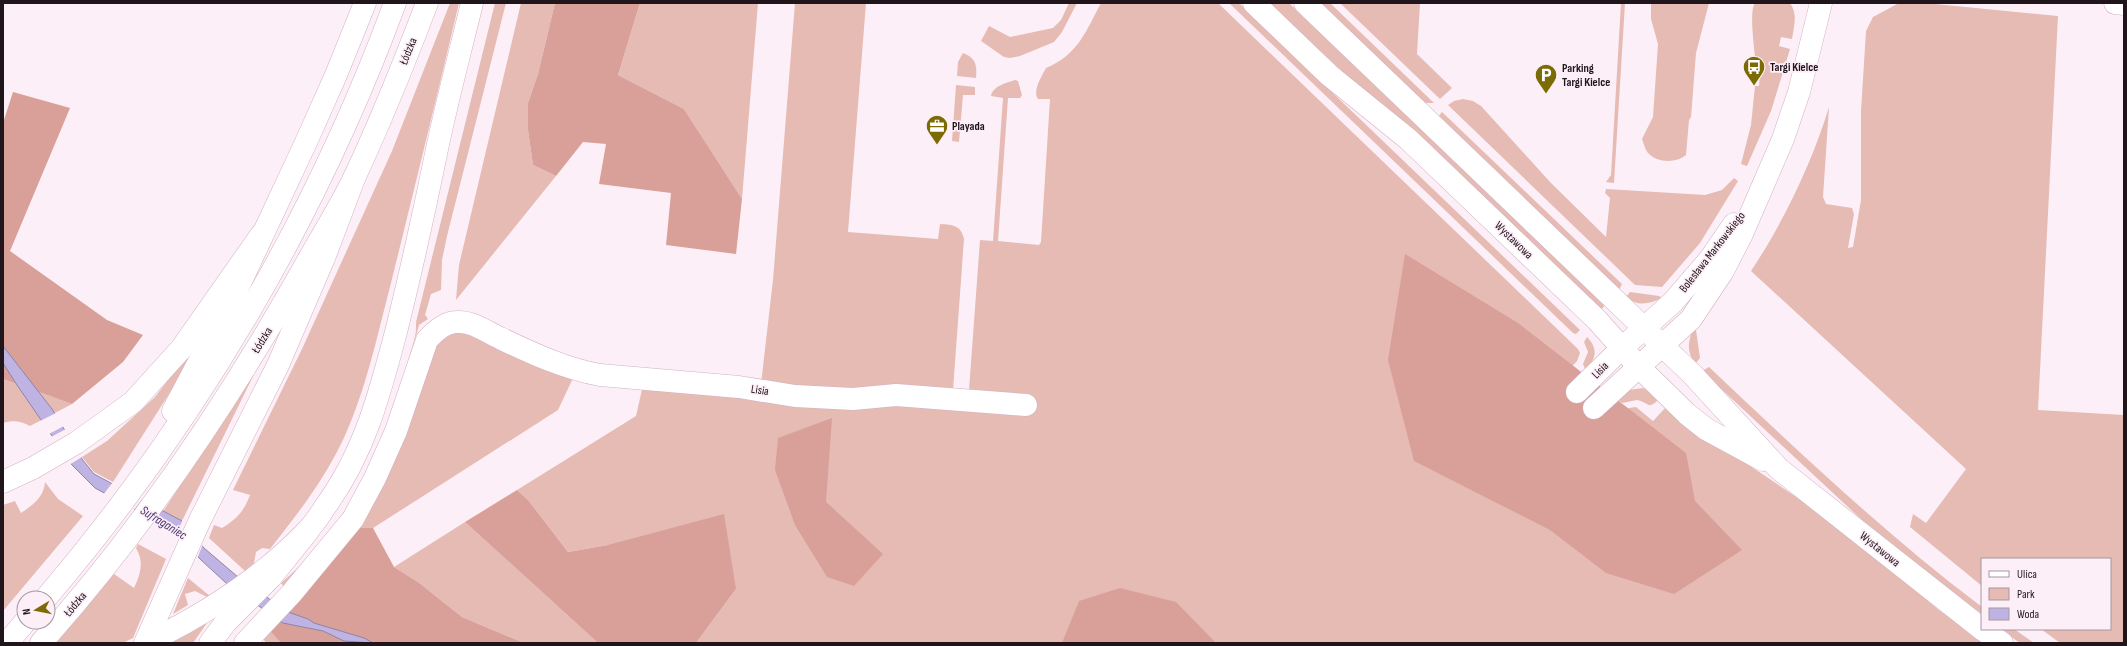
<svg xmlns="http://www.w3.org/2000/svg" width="2127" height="646" viewBox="0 0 2127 646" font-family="'Sofia Sans Condensed',sans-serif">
<rect width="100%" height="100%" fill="#fdeff7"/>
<g fill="#e5bbb4">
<path d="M450,3H459C437,96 414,190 391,283C377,336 366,391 342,442C323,481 297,515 270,549L262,548L256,552L254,563L245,571L209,538L214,525L222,528C237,519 244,511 250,495L233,490L302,349L392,151Z"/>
<path d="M495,3H506L447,236L442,260L441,290L431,294L425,315L428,319L419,325L409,362L381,445L340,522L284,587L281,583C347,529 385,446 407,365C409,356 417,335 416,327C416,323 416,322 417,318Z"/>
<polygon points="521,3 555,3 538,74 528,103 528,130 533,165 556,176 456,300 459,265"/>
<polygon points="640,3 758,3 742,199 684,109 618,75"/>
<path d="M795,3H866L848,232L938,239L940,224C953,225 961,225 964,239L953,390H969L980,240L993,241L1003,98L991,96C993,86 1006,83 1015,80L1018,81L1022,95L1020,98H1008L998,241L1039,245L1041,242L1050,99H1038C1032,91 1042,76 1046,68C1078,55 1086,31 1101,3H1218L1578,349L1580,353L1577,361L1562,377L1621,417L1629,408L1636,407L1653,421L1668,405L1710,439L1826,517L1939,610L1985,643H696L736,589L608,545L568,552L528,500L517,490L636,416L643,385L761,384L773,280Z"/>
<polygon points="1069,3 1077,3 1062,32 1054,42 1020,56 1010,58 1004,57 981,41 989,26 1010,37 1053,28 1061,20"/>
<polygon points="1229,3 1239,3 1580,330 1576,334 1573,333"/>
<polygon points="1268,3 1289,3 1605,305 1601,310"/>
<polygon points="1319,3 1330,3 1434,103 1423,103"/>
<polygon points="1340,3 1420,3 1417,54 1452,88 1440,99"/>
<polygon points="1621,3 1625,3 1614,183 1606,182 1611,175"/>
<path d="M1651,3H1709L1696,53L1691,117L1689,120L1686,155C1677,163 1658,163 1649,154C1645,150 1644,144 1642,139L1653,117L1658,44L1651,19Z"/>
<path d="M1755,3H1790C1798,14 1794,26 1792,39L1781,37L1779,46L1790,49L1771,111L1747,166L1741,164L1751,125L1755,86H1759L1760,72L1756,71C1756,56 1748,13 1755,3Z"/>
<path d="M1899,3H1925L2058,16L2038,410L2124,415V643H2060L2041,629H2110V559H1982V586L1910,527L1913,514L1926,523L1966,469L1751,271C1783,223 1812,163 1829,107L1823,197L1826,204L1852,208L1854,214L1848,248L1853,247L1861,200V111L1866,31L1873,17Z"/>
<path d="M963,53C976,58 977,65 976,78L957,76L958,62Z"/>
<polygon points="956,85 975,87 975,95 963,95 959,142 952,141"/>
<polygon points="1463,99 1473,101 1481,106 1550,182 1606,237 1610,198 1605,193 1606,189 1705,195 1722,190 1734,178 1738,181 1700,243 1662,287 1635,285 1448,105 1454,101"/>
<polygon points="1442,112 1622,284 1619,290 1438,117"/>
<path d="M1630,292L1659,296L1662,298C1649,304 1638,307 1626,297Z"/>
<polygon points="458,327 574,376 558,410 373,528 355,528 427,350"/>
<path d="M1694,328L1696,330L1700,358L1695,364C1687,352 1687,341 1694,328Z"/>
<path d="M1587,337C1598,348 1597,360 1585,369L1583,364L1588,352L1584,342Z"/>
<polygon points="199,340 202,342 113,482 94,472 82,457 107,441 155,397"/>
<polygon points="260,362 182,521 163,511 166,507"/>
<path d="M1709,367C1797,450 1885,534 1982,607V616L1862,520L1702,371Z"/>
<path d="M3,379L72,404L30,426C21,421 13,420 3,423Z"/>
<path d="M1643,388L1660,398C1647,411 1651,403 1637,400L1622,403L1617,399L1629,390Z"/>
<path d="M45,482L58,499L83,516L3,611V505L15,501L21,513C33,505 44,497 45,482Z"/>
<polygon points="465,522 598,643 524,643 462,617 418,582 394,567"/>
<path d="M138,544L166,559L133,638L123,643H51L114,574L134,588C141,574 144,561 136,548Z"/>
<polygon points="188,578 211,597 209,598 195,591 185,594 188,605 173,614"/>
<polygon points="207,623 193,643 168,643"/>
<polygon points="268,629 281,643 266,643 261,636"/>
<polygon points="2000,629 2014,629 2034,643 2020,643"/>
</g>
<g fill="#d8a098">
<polygon points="555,3 640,3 618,75 684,109 742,199 736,254 666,245 671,193 599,184 606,144 583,142 556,176 533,165 528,130 528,103 538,74"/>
<polygon points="13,92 70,108 10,251 107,320 143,335 123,362 72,404 3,379 3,123"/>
<polygon points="1405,254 1518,323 1686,453 1695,501 1742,550 1674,594 1606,573 1550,530 1414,461 1388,360"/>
<polygon points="832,418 826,502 883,554 854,586 827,577 795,525 775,470 778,438"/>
<polygon points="517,490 528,500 568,552 608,545 724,514 736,589 696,643 598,643 465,522"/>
<polygon points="355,528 373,528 394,567 418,582 462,617 524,643 281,643 268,629"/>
<polygon points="1120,588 1176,602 1216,643 1062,643 1079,601"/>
</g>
<polygon fill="#bfb3e3" stroke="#9084a7" points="3,346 52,409 82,459 94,474 182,521 204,548 238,577 288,612 308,619 314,623 364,638 373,643 344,641 323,631 283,623 226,583 200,559 174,531 95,488 72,465 17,385 3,363"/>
<g fill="#fdeff7">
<polygon points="56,413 64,426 49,434 40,421"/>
<polygon points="66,429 82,457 69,465 51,437"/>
<polygon points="113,482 143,498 133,511 103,495"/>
<polygon points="183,519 203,544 197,559 176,535"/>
</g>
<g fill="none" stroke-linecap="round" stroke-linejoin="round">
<g stroke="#d2b1c4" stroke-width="23">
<g id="minor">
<polyline points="1254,3 1329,75 1408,139 1597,320 1639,367 1687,414 1706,429 1763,460"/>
<polyline points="1305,3 1692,374 1779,469 1982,629"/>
<polyline points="2115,3 2124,4"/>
<polyline points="1577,392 1622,348 1673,302 1710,259 1734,224"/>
<polyline points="1594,408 1691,319 1723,271 1742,234 1783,139 1799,92 1821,3"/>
<polyline points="1982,629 2002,643"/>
<path d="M245,643L291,594L353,519L375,478L396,431L427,340C435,331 445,322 457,322C473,321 486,332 500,338C531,353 566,369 600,375L739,387L795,396L853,399L896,395L1026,405"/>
</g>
</g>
<g stroke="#d2b1c4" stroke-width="23">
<g id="major">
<polyline points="173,411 235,294 307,140 336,75 365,3"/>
<path d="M46,598C196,422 315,220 395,3"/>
<polyline points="7,643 25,622"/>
<path d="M41,643C142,530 227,404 301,273C319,240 340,208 356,174C382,118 405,61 427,3"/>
<path d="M146,643C204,615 262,578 307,531C314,524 320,515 325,507C365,452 380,393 397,328C411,271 424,213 436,154C446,104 460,53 472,3"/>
</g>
</g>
<g stroke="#d2b1c4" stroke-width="23">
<g id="highway">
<polyline points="3,482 33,468 76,443 133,402 181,349 261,235"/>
<polyline points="145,643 200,520 278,365 324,258 355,176"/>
<polyline points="210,643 226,622 271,577 308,531"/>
</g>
</g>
<use href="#minor" stroke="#fff" stroke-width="22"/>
<use href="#major" stroke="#fff" stroke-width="22"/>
<use href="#highway" stroke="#fff" stroke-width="22"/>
</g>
<defs>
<g id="bus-pin" transform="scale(1.15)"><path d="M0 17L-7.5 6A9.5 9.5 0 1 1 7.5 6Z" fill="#7c6b04" stroke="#fdeff7"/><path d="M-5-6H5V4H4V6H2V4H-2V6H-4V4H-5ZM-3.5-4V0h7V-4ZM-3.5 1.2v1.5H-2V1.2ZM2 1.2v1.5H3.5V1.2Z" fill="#fff"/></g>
<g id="parking-pin" transform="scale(1.15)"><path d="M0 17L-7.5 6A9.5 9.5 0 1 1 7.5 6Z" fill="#7c6b04" stroke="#fdeff7"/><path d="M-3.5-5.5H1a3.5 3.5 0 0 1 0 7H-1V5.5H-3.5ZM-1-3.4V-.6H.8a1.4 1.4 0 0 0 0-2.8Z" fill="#fff"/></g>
<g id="office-pin" transform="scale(1.15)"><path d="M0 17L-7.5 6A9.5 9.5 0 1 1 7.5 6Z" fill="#7c6b04" stroke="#fdeff7"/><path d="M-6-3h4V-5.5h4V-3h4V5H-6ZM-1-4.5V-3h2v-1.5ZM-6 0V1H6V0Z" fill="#fff"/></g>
</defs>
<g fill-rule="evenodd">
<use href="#bus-pin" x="1754" y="67"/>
<use href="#parking-pin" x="1546" y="75"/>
<use href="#office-pin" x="937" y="126"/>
</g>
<g text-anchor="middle" stroke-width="3.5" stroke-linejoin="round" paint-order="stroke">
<g font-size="12" fill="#21151c" stroke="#fdeff7">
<text transform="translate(408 51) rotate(-68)" y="4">Łódzka</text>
<text transform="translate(1514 240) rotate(44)" y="4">Wystawowa</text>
<text transform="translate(1712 252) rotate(-52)" y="4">Bolesława Markowskiego</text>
<text transform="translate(262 340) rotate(-58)" y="4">Łódzka</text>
<text transform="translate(1600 370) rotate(-45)" y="4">Lisia</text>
<text transform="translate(760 390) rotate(9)" y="4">Lisia</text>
<text transform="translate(1880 549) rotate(39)" y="4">Wystawowa</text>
<text transform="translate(75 604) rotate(-50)" y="4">Łódzka</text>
</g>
<g font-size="12" font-weight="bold" fill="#21151c" stroke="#fdeff7" text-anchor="start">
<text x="1770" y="71">Targi Kielce</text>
<text x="1562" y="72">Parking<tspan x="1562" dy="14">Targi Kielce</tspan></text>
<text x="952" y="130">Playada</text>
</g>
<g font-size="13" font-style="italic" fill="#4a3873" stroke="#fdeff7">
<text transform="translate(164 522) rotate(32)" y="5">Sufraganiec</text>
</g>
</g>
<rect width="2127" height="646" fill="none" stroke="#21151c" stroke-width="8"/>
<rect x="1981" y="558" width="130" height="72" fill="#fdeff7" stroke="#a5989f"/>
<rect x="1989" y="571" width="20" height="6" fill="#ffffff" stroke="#a5989f"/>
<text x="2017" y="578" font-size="12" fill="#21151c">Ulica</text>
<rect x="1989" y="588" width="20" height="12" fill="#e5bbb4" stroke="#a5989f"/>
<text x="2017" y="598" font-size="12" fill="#21151c">Park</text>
<rect x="1989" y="608" width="20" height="12" fill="#bfb3e3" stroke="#a5989f"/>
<text x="2017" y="618" font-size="12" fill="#21151c">Woda</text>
<g transform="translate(36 610) rotate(260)"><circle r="19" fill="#fdeff7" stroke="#a5989f"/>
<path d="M0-3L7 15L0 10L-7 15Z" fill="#7c6b04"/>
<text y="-6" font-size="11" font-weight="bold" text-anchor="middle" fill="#21151c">N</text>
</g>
</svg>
